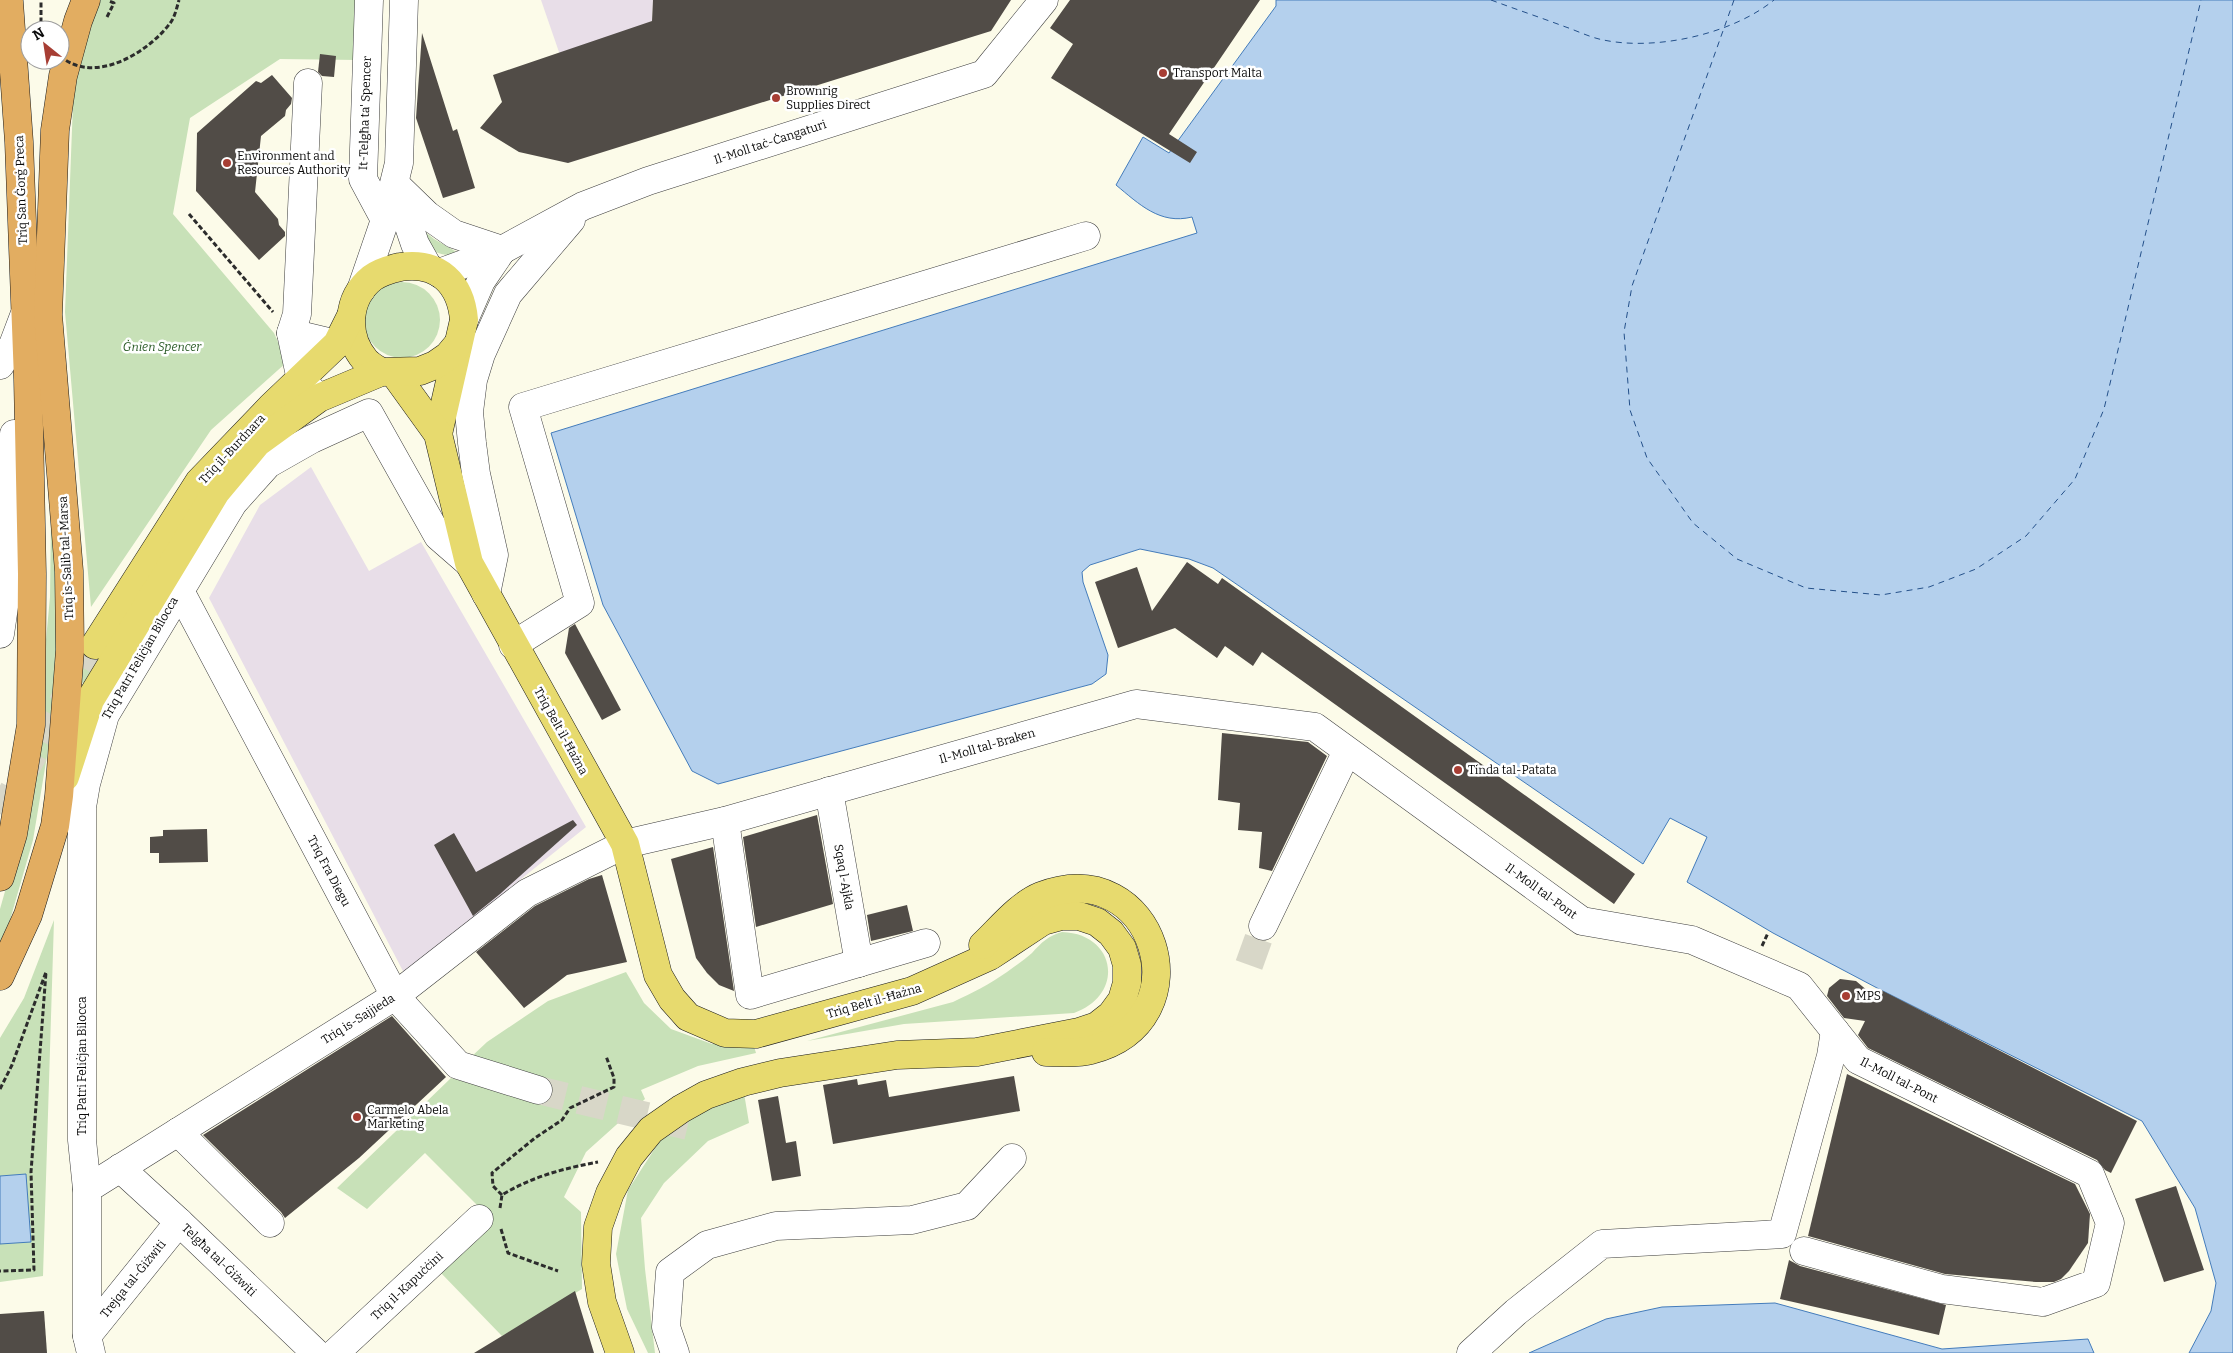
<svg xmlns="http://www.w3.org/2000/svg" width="2233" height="1353" viewBox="0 0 2233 1353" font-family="Bitter,serif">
<rect width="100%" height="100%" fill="#fcfbe9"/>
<g fill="#e8dee8">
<polygon points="541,0 653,0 652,21 592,47 560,55"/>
<polygon points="311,467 369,571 421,542 586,827 404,973 209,598 260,505"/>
</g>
<g fill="#c8e1b8">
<polygon points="95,0 358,0 357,60 280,59 190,118 173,214 274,333 287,362 211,430 91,607 65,312 73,103 80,38"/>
<path d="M412,221L434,239L462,255C430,257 426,247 412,221Z"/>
<circle cx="402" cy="320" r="38"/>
<polygon points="51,514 60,598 50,738 33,840 10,920 0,946 0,909 21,835 37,735 50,597"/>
<polygon points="84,638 107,652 87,685 81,682"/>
<polygon points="54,920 43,1276 0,1282 0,1038 24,998"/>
<path d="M1062,932C1117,934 1125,995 1074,1013L904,1024L807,1041L953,1002C972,993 990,984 1007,972C1015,966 1024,960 1032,953C1042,942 1048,936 1062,932Z"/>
<polygon points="626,972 644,1003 671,1029 712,1044 753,1043 756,1053 698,1066 641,1090 645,1099 586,1152 564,1197 581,1212 582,1289 502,1336 440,1272 490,1218 425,1153 367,1209 337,1188 451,1078 535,1101 470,1058 487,1042 548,1001"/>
<polygon points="744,1093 749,1123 708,1141 664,1183 641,1218 645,1269 655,1353 648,1353 627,1309 616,1254 628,1190 661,1139 706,1105"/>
</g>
<g fill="#b4d0ed" stroke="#447cbb">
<path d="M1276,0H2233V1353H2189L2211,1311L2216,1283L2195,1208L2142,1121L1879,989L1773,933L1687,882L1707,837L1670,818L1643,864L1213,568L1189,559L1140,549L1090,565L1082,572L1083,582L1108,655L1106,674L1092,684L718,784L692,771L603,605L551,433L1197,233L1192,217C1160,225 1139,204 1116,185L1143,137L1169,153L1276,6Z"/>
<polygon points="26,1174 31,1242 0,1244 0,1176"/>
<polygon points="1775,1303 1942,1349 2088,1339 2094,1353 1529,1353 1606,1319 1662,1307"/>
</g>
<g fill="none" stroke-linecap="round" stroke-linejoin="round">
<g stroke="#24508a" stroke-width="1" stroke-dasharray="6 5" stroke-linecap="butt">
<path d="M1491,0C1515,9 1539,17 1563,26C1575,30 1587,36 1599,39C1652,52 1731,35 1774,0"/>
<polyline points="1734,0 1632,286 1624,332 1630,410 1647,458 1693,523 1737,559 1806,588 1881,595 1929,587 1976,569 2026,536 2075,479 2104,409 2201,0"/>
</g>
</g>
<g fill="#514c47">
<polygon points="653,0 1011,0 991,31 568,163 519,152 480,128 502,102 493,75 652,21"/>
<polygon points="1070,0 1260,0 1169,134 1197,152 1190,163 1051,78 1073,44 1050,28"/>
<polygon points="422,33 453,131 457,129 475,188 443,198 416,118"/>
<polygon points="320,54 336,56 334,77 322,76 318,72"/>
<polygon points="272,75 292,98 291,104 286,110 285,116 261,136 255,192 278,219 279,225 285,232 285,236 259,260 196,191 197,133 256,81 261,83"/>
<polygon points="1187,562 1218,584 1222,578 1635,874 1614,904 1262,652 1253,666 1225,646 1217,658 1175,628 1118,648 1095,582 1137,567 1152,611"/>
<polygon points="575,624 621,710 602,720 565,653 569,628"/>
<polygon points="1222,733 1308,742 1327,756 1272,871 1259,868 1262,832 1238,830 1240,803 1218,800"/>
<polygon points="817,815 833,904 756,927 743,837"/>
<polygon points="573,820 577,825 500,894 473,916 434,845 454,833 476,872"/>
<polygon points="207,829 208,862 159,863 159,853 150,853 150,837 163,836 163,830"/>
<polygon points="713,847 734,991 719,985 707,973 696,958 671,859"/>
<polygon points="602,875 627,962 567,975 524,1008 476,952 535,906 589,879"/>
<polygon points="907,905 913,931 871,941 867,915"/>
<polygon points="1840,979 1856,981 1875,997 1879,989 2137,1121 2111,1173 2105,1170 2097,1160 1868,1048 1858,1035 1865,1021 1844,1018 1827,996 1829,988"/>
<polygon points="392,1016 446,1077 359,1158 285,1218 281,1212 203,1135"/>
<polygon points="1847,1074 2075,1184 2090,1214 2088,1243 2069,1271 2061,1279 2054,1282 2036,1282 1945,1274 1808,1236"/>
<polygon points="1014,1076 1020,1111 833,1144 823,1085 857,1079 858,1085 886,1080 889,1097"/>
<polygon points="778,1096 786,1143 796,1141 801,1176 772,1181 758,1100"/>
<polygon points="2176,1186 2204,1270 2164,1282 2135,1199"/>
<polygon points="1789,1260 1800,1266 1946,1305 1939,1335 1780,1299"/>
<polygon points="575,1291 594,1353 474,1353 502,1336"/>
<polygon points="44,1311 47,1353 0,1353 0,1314"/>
</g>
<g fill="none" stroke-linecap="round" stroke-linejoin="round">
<g stroke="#d8d7c8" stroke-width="28" stroke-dasharray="28 14" stroke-linecap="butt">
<polyline points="1249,965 1263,926"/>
<polyline points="538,1090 696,1128"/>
</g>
<polyline stroke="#d8d7c8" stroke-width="28" stroke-dasharray="28 14" stroke-linecap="butt" points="0,814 95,645"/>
<g stroke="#3d3d3d" stroke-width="29">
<g id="minor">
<polyline points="369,0 363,179 385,220"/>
<polyline points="308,83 297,314 291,333 301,380 315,394"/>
<polyline points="395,184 427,215 454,234 502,250"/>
<polyline points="396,188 415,244 428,267"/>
<polyline points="439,273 502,250 583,206 648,181 984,74 1044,0"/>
<polyline points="361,290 385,220 399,163 404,0"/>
<polyline points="464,320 481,281 502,250"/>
<polyline points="291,333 337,344"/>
<polyline points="0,365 13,345 24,316"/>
<polyline points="179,589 395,996 458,1065 538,1090"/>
<polyline points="486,594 494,555 476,474 472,443 469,412 473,380 481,354 508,294 571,220"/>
<polyline points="0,634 7,586 14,434"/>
<polyline points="513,645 580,603 523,407 1086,236"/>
<polyline points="829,791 859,963"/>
<polyline points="725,821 750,995 926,943"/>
<polyline points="1263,926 1347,751"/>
<polyline points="178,1132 270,1223"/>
<polyline points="120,1168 179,1222 316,1353"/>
<polyline points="87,1189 395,996 527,893 625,844 725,821 1136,704 1315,727 1582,921 1692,940 1799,986 1858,1060 2090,1174 2110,1223 2096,1283 2043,1302 1942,1289 1804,1251"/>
<polyline points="87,1336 179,1222"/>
<polyline points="91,1353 87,1336 87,1189 82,1140 82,807 86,784 105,715 233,503 268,464 312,439 369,413 438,536 469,563"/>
<polyline points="335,1353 479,1219"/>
<polyline points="675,1353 666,1327 670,1272 707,1245 776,1226 912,1220 967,1206 1012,1158"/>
<polyline points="1471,1353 1516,1312 1602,1244 1782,1234 1831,1056 1835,1031"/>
</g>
</g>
<g stroke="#1b1b1b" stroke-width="29">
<g id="major">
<path d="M381,372C375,368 369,365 365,360C345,336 346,299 372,278C380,272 391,269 400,267C439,261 461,284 464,320L438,434"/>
<polyline points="394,373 438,434 469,563 625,844 658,975 672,999 688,1017 725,1033 756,1034 912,991 990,956 1043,921 1061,916 1079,916 1097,922 1111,933 1122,948 1127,965 1127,983 1122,1000 1111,1015 1097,1026 1079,1032 977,1052 897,1055 780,1073 743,1082 706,1095 681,1109 651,1130 629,1157 610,1193 598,1227 596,1264 602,1302 620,1353"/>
<polyline points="95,645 199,482 271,407 337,344 351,316"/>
<polyline points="65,777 90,700 216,492 257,443 319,398 381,372 420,371 435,365 448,356 458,344"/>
<path d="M983,945C1000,929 1019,905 1041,896C1154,852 1207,1020 1091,1050C1077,1054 1061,1052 1046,1052"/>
</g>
</g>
<g stroke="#1b1b1b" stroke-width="29">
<g id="highway">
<polyline points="0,877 13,834 31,725 32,574 28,379 19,142 9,2"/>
<polyline points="0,976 28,915 55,826 59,796 70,650 69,571 48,315 55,130 63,76 78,21 86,0"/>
</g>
</g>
<g stroke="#2c2c2c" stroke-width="3" stroke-dasharray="5 2.5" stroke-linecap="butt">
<polyline points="107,17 114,3 109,1"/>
<polyline points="41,30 41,0"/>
<polyline points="189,214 273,312"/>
<polyline points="1762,946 1768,933"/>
<polyline points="0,1089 12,1065 46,972 31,1172 34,1270 0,1271"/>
<polyline points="502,1195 493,1186 492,1173 535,1138 562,1120 570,1108 614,1087 614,1078 606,1056"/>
<path d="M500,1208L502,1195C531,1177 565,1168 598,1162"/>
<polyline points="501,1229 508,1253 558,1271"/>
</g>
<use href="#minor" stroke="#fff" stroke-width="28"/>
<use href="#major" stroke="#e7da6e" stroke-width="28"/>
<use href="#highway" stroke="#e2ad61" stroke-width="28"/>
<path stroke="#2c2c2c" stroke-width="3" stroke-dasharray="5 2.5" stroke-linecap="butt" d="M60,56C95,86 149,52 171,22C175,16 177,7 179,0"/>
</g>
<g fill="#a73e34" stroke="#fff" stroke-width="2">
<circle cx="1163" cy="73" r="5"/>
<circle cx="776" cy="98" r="5"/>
<circle cx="227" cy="163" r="5"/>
<circle cx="1458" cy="770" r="5"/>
<circle cx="1846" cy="996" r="5"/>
<circle cx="357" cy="1117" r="5"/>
</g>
<g text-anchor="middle" stroke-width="5" stroke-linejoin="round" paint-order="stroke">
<g font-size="12" fill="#0a0a0a" stroke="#fff" text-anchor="start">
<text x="1173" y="77">Transport Malta</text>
<text x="786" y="95">Brownrig<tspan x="786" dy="14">Supplies Direct</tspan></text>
<text x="237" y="160">Environment and<tspan x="237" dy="14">Resources Authority</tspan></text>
<text x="1468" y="774">Tinda tal-Patata</text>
<text x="1856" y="1000">MPS</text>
<text x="367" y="1114">Carmelo Abela<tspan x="367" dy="14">Marketing</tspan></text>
</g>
<g font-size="12" fill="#0a0a0a" stroke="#fff">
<text transform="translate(365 113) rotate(-88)" y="4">It-Telgħa ta' Spencer</text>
<text transform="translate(770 142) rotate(-18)" y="4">Il-Moll taċ-Ċangaturi</text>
<text transform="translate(21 190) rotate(-92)" y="4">Triq San Ġorġ Preca</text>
<text transform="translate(232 449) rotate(-47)" y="4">Triq il-Burdnara</text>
<text transform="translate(66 558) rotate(-93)" y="4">Triq is-Salib tal-Marsa</text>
<text transform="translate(140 658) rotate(-60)" y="4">Triq Patri Feliċjan Bilocca</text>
<text transform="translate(561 731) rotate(61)" y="4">Triq Belt il-Ħażna</text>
<text transform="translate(987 746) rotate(-16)" y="4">Il-Moll tal-Braken</text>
<text transform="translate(329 871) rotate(62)" y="4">Triq Fra Diegu</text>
<text transform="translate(844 877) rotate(80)" y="4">Sqaq l-Ajkla</text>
<text transform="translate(1541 891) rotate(36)" y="4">Il-Moll tal-Pont</text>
<text transform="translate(874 1001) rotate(-16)" y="4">Triq Belt il-Ħażna</text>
<text transform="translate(358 1019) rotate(-32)" y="4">Triq is-Sajjieda</text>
<text transform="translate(82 1066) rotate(-90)" y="4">Triq Patri Feliċjan Bilocca</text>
<text transform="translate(1899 1080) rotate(27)" y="4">Il-Moll tal-Pont</text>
<text transform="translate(219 1260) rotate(44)" y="4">Telgħa tal-Ġiżwiti</text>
<text transform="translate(133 1279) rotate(-51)" y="4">Trejqa tal-Ġiżwiti</text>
<text transform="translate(407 1286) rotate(-43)" y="4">Triq il-Kapuċċini</text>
</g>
<g font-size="12" font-style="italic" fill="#275823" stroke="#fff">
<text x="162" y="351">Ġnien Spencer</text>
</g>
</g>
<g transform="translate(45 45) rotate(330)"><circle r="24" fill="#ffffff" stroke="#9d9d9d"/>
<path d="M0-4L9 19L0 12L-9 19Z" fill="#a73e34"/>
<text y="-8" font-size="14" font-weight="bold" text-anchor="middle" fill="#0a0a0a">N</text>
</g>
</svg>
